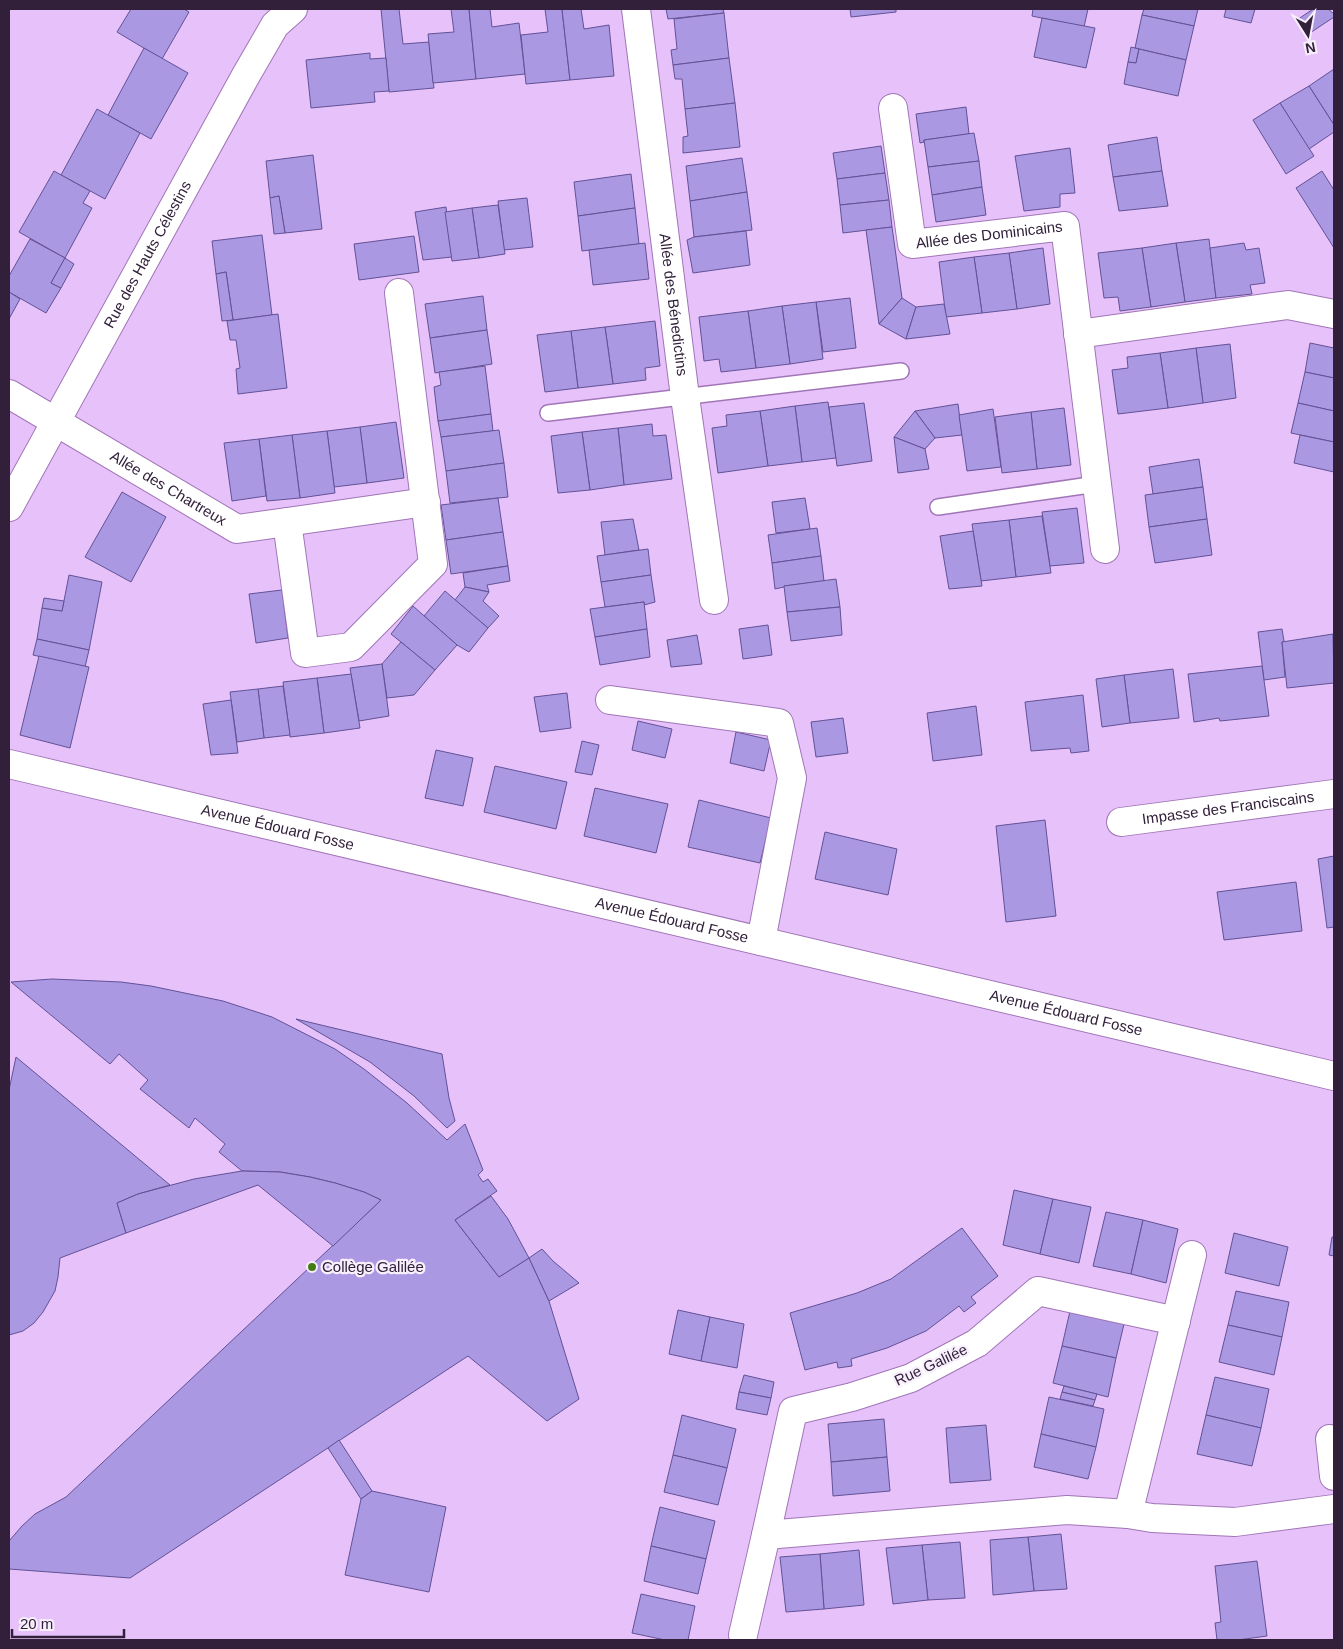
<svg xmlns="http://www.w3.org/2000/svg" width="1343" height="1649" viewBox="0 0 1343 1649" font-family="Arial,sans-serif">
<rect width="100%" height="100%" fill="#e7c2fa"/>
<g fill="#aa98e3" stroke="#635196">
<polygon points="131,9 184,9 189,12 162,59 117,32"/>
<polygon points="381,9 399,9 403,44 429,42 434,88 389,92"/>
<polygon points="451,9 469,9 476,79 433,83 428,34 454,32"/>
<polygon points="469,9 490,9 492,27 519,23 525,74 476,79"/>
<polygon points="545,9 562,9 570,80 526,84 521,35 548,32"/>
<polygon points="562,9 581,9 584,29 609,25 614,76 570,80"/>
<polygon points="666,9 723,9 724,13 668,19"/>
<polygon points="850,9 896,9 896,12 851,17"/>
<polygon points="1033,9 1088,9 1084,27 1032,16"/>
<polygon points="1144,9 1198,9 1194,26 1142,15"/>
<polygon points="1226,9 1255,9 1251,23 1224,17"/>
<polygon points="1313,9 1328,9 1334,14 1334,17 1307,35 1297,20"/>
<polygon points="724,13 729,58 673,65 671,50 677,49 674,19"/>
<polygon points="1142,15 1194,26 1186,60 1135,48"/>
<polygon points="1042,18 1095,28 1086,68 1034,57"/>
<polygon points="1131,47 1139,49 1136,63 1128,62"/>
<polygon points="144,48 188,73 151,139 108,115"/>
<polygon points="1139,49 1186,60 1178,96 1124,84 1128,62 1136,63"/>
<polygon points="370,53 370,59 386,58 389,91 374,92 375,102 311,108 306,60"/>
<polygon points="729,58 735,103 685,109 682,79 675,79 673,65"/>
<polygon points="1334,69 1334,125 1309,86"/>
<polygon points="1309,86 1334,125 1334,132 1309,149 1280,103"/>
<polygon points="735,103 740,147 683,153 683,137 688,136 685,109"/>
<polygon points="1280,103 1314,156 1286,174 1253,120"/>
<polygon points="966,107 969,134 924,140 924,142 920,143 916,114"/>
<polygon points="97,109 140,133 105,199 61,175"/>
<polygon points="974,133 979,161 928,167 924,140"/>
<polygon points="1157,137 1162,171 1113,177 1108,145"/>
<polygon points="881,146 885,173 837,179 833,153"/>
<polygon points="1070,148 1075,193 1060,194 1060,207 1024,211 1015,156"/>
<polygon points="313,155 322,229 285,233 279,196 270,198 266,161"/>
<polygon points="742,158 747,192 690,201 686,166"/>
<polygon points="979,161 982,187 932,195 928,167"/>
<polygon points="54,171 90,191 83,203 92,208 65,258 19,232"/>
<polygon points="1162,171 1168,206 1119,211 1113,177"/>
<polygon points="1322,171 1334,190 1334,248 1296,188"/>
<polygon points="885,173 889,200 840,205 837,179"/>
<polygon points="631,174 635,208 578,216 574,182"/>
<polygon points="982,187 986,215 936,222 932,195"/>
<polygon points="747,192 752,230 694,237 690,201"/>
<polygon points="279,196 285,233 274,234 270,198"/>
<polygon points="527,198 533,247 504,250 498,201"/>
<polygon points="889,200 892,227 843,233 840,205"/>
<polygon points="498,205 505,254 479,258 472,208"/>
<polygon points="446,207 452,257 423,260 415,212"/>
<polygon points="472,208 479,258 452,261 445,212"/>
<polygon points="635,208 639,244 582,251 578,216"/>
<polygon points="892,227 902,298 879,324 866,230"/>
<polygon points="746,231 750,265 693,273 687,240 694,237"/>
<polygon points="262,235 272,315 233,320 226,272 216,274 212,241"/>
<polygon points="414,236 419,272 359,280 354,244"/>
<polygon points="30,239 65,258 51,283 61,288 46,313 9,292 9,276"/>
<polygon points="1209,239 1216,298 1185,302 1176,243"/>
<polygon points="645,243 649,279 593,285 589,250"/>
<polygon points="1176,243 1185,302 1151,307 1142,248"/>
<polygon points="1244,243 1246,250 1259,248 1265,283 1250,285 1252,294 1216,298 1210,248"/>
<polygon points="1043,248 1050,304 1017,309 1009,253"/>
<polygon points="1142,248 1151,307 1120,311 1118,297 1104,298 1098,253"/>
<polygon points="1009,253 1017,309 982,313 974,257"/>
<polygon points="974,257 982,313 946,317 939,262"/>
<polygon points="65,258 74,264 61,288 51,283"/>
<polygon points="226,272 233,320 222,321 216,274"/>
<polygon points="9,292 20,299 9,319"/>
<polygon points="483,296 487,330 430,338 425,304"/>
<polygon points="850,298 856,348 823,352 816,302"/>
<polygon points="902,298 916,307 906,339 879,324"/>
<polygon points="816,302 823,359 790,364 782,306"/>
<polygon points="944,304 950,334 906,339 916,307"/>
<polygon points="782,306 790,364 756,368 748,311"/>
<polygon points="748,311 756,368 721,372 719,359 704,361 699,317"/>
<polygon points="278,314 287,388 238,394 236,369 240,368 236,340 230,340 227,321"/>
<polygon points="655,321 660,366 645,368 646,380 613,384 605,327"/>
<polygon points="605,327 613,384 578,388 571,331"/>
<polygon points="487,330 492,364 435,373 430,338"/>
<polygon points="571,331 578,388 545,392 537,335"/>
<polygon points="1310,343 1334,348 1334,378 1305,372"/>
<polygon points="1230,344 1236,398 1203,403 1196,348"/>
<polygon points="1196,348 1203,403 1168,408 1160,353"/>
<polygon points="1160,353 1168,408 1118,414 1112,370 1128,368 1127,357"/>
<polygon points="485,366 491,414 438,421 434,387 441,385 439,372"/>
<polygon points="1305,372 1334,378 1334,411 1298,403"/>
<polygon points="828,402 836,458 802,462 795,406"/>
<polygon points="864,403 872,461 837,466 829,407"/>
<polygon points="1298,403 1334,411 1334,442 1291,433"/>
<polygon points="958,404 962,435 935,438 915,411"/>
<polygon points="795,406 802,462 768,466 760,411"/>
<polygon points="1064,408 1071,465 1037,469 1031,412"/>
<polygon points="993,409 1001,467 967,471 959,415"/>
<polygon points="760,411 768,466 718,473 712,428 727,426 726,415"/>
<polygon points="915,411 935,438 925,449 894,437"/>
<polygon points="1031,412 1037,469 1002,473 995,417"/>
<polygon points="491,414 493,431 441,437 438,421"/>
<polygon points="396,422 404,478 367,483 360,427"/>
<polygon points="652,424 653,436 666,435 672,479 624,485 618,428"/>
<polygon points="360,427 367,483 334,487 327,431"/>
<polygon points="618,428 624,485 590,490 582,432"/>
<polygon points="499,430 504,463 446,471 441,437"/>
<polygon points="327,431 335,493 300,498 292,435"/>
<polygon points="582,432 590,490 558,493 551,436"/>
<polygon points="292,435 300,498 267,501 259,439"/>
<polygon points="1300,435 1334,442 1334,472 1294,463"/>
<polygon points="894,437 925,449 929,469 898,473"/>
<polygon points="259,439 266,496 232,501 224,443"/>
<polygon points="1199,459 1203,487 1153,494 1149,467"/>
<polygon points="504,463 508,497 450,503 446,471"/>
<polygon points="1203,487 1207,519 1149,527 1145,495"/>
<polygon points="122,492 166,517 131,582 85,557"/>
<polygon points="498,498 503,532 446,540 441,505"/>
<polygon points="805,498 810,529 776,533 772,502"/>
<polygon points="1077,508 1084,563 1050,566 1042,512"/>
<polygon points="1042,516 1051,573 1016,577 1009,520"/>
<polygon points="633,519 639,550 605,555 601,522"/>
<polygon points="1207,519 1212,555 1155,563 1149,527"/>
<polygon points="1009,520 1016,577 981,581 972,524"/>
<polygon points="817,528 821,556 772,563 768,535"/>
<polygon points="973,531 982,586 949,589 940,536"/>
<polygon points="503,532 508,566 451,574 446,540"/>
<polygon points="648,549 651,575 601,582 597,556"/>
<polygon points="821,556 824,581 784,586 784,587 775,589 772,563"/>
<polygon points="508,566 510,581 487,585 489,592 465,587 463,573"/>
<polygon points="69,575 102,582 89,650 37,639 42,608 62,611"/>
<polygon points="651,575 655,602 644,605 644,602 605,607 601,582"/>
<polygon points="836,579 840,607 787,612 784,586"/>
<polygon points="465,587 489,592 483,601 499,616 488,628 455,600"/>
<polygon points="282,590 288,638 256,643 249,594"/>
<polygon points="445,591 488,628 469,652 457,645 424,616"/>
<polygon points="44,598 64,601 62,611 42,608"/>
<polygon points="644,602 647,629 595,637 590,609"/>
<polygon points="413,606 457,645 435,670 391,634"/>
<polygon points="840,607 842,635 791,641 787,612"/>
<polygon points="768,625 772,655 743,659 739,629"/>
<polygon points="647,629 650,657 600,665 595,637"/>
<polygon points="1282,629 1284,641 1282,642 1285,677 1264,680 1258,632"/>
<polygon points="1333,634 1334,683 1287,688 1282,642"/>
<polygon points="697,635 702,664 671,667 667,640"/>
<polygon points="37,639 89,650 85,667 33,655"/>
<polygon points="401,642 435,670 414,695 387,698 382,664"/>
<polygon points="39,656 89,667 70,748 20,735"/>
<polygon points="382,664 389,716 359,721 350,668"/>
<polygon points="1262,666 1269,716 1220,721 1219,718 1194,722 1188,674"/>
<polygon points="1173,669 1179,718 1130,723 1124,675"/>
<polygon points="351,674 360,728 324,733 317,678"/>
<polygon points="1124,675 1130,723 1102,727 1096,679"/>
<polygon points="317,678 324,733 290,737 283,682"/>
<polygon points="283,686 290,735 264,738 258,689"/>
<polygon points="258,689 264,738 237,742 230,692"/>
<polygon points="567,693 571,728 540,732 534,697"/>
<polygon points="1083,695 1089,751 1071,753 1070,748 1031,751 1025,702"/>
<polygon points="231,700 238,753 211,755 203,704"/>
<polygon points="976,706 982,755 933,761 927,713"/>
<polygon points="843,718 848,753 816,757 811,722"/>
<polygon points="638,721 672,729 665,758 632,750"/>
<polygon points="736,732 771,740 764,771 730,763"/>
<polygon points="582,741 599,745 592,775 575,772"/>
<polygon points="436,750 473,758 463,806 425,798"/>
<polygon points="495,766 567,782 556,829 484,812"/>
<polygon points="595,788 668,804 656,853 584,836"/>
<polygon points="699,800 771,818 760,863 688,847"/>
<polygon points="1045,820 1056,916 1006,922 996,826"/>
<polygon points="825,832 897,849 888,895 815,879"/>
<polygon points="1334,856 1334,927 1327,928 1318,859"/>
<polygon points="1296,882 1302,931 1224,940 1217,892"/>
<polygon points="52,979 121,982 151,986 223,1001 272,1017 335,1049 364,1069 407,1103 447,1140 465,1124 483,1170 478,1175 483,1182 488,1179 497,1191 455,1220 499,1277 529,1258 549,1301 579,1399 547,1421 468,1356 130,1578 9,1569 9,1541 22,1526 35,1514 66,1497 381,1200 364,1192 335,1183 310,1177 280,1172 242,1171 219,1152 225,1144 195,1118 189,1128 140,1089 148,1080 119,1054 110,1064 11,982"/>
<polygon points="296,1019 442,1054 449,1098 455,1121 447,1128 414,1096 370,1062"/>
<polygon points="16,1057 170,1185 138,1194 117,1203 126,1233 60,1258 58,1277 55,1291 43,1312 34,1323 23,1331 9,1335 9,1090"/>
<polygon points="242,1171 280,1172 310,1177 335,1183 364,1192 381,1200 333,1246 258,1185 126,1233 117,1203 138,1194 194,1179"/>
<polygon points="1014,1190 1053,1199 1040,1254 1003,1245"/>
<polygon points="491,1196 508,1219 529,1258 499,1277 455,1220"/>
<polygon points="1053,1199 1091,1207 1079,1263 1040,1254"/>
<polygon points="1106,1212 1143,1220 1131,1274 1093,1266"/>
<polygon points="1143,1220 1178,1229 1166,1283 1131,1274"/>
<polygon points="962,1228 998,1276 971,1297 976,1303 964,1312 959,1306 926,1331 887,1348 851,1359 852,1366 838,1368 837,1362 805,1370 790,1313 857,1293 891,1279"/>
<polygon points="1234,1233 1288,1247 1279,1286 1225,1273"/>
<polygon points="1332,1237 1334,1237 1334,1256 1329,1255"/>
<polygon points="542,1249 553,1261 579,1283 549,1301 529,1258"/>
<polygon points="1236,1291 1289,1302 1282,1337 1228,1325"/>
<polygon points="678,1310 710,1317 701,1361 669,1354"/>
<polygon points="1070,1311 1124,1324 1116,1358 1062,1346"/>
<polygon points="710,1317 744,1324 737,1368 701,1361"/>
<polygon points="1228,1325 1282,1337 1274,1375 1219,1362"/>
<polygon points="1062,1346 1116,1358 1108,1397 1053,1383"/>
<polygon points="744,1375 774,1382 771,1398 739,1392"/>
<polygon points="1215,1377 1269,1389 1261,1428 1206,1415"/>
<polygon points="1064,1386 1097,1394 1095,1400 1062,1392"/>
<polygon points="739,1392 771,1398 767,1415 736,1409"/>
<polygon points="1062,1392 1095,1400 1093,1406 1060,1399"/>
<polygon points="1049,1397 1104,1409 1096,1447 1041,1434"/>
<polygon points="682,1415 736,1429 727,1468 673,1455"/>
<polygon points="1206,1415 1261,1428 1252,1466 1197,1454"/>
<polygon points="884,1419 887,1457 831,1462 828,1424"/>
<polygon points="986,1425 991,1480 950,1483 946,1428"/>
<polygon points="1041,1434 1096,1447 1088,1479 1034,1467"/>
<polygon points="339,1440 372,1491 361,1499 328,1448"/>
<polygon points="673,1455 727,1468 718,1505 664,1492"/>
<polygon points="887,1457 890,1491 833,1496 831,1462"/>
<polygon points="372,1491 446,1507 429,1592 345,1575 361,1499"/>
<polygon points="660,1507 715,1521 706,1559 651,1546"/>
<polygon points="1061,1534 1067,1589 1034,1591 1028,1537"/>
<polygon points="1028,1537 1034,1591 993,1595 990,1540"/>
<polygon points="960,1542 965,1598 928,1600 922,1545"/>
<polygon points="922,1545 928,1600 893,1604 886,1548"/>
<polygon points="651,1546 706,1559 698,1594 644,1581"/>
<polygon points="859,1550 864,1605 824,1609 820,1554"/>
<polygon points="820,1554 824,1609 786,1612 780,1557"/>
<polygon points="1257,1561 1267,1636 1238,1640 1217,1640 1215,1623 1221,1622 1215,1566"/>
<polygon points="641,1594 695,1606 688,1640 665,1640 632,1633"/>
</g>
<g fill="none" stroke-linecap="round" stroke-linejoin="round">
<g stroke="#a175b7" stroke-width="18">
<g id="lane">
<polyline points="548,413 901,371"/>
<polyline points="938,507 1097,484"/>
</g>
</g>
<g stroke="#a175b7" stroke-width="30">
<g id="street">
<path id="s1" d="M636,9L685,397L714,600"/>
<path id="s2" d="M893,108L912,244L1065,226L1105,549"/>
<polyline points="1078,334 1288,305 1334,314"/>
<path id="s3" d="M9,394L237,529L287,522L305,653L351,647L433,564L399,293"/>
<path id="s4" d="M9,507L245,77L275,25L293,9"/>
<polyline points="287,522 426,502"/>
<polyline points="610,700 779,723 792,778 761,941"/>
<path id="s5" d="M9,764L1334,1076"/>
<path id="s6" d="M1121,822L1334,794"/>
<polyline points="1176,1321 1038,1291 977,1343 911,1378 852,1397 793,1411 766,1535 1067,1510 1128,1514 1152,1518 1235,1522 1334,1509"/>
<polyline points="1330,1439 1334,1476"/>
<polyline points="1128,1514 1192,1255"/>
<polyline points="743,1635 766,1535"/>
</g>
</g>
<use href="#lane" stroke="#fff" stroke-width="15"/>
<use href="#street" stroke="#fff" stroke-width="28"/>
</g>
<circle fill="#467d13" stroke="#f8effd" stroke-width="2" cx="312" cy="1267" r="5"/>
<g text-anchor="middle" stroke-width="4.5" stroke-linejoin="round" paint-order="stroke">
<g font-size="15" fill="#32203b" stroke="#f8effd">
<text dy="5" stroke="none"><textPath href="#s2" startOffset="215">Allée des Dominicains</textPath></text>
<text dy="5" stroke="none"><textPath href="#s4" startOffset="288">Rue des Hauts Célestins</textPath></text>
<text dy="5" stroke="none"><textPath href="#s1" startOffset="298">Allée des Bénedictins</textPath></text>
<text dy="5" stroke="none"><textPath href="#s3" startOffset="185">Allée des Chartreux</textPath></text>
<text dy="5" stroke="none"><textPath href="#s6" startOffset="108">Impasse des Franciscains</textPath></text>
<text dy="5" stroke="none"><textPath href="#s5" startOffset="276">Avenue Édouard Fosse</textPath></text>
<text dy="5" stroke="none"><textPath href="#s5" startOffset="681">Avenue Édouard Fosse</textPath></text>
<text dy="5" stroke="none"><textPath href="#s5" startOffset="1086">Avenue Édouard Fosse</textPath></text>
<text transform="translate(931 1365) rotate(-25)" y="5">Rue Galilée</text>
</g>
<g font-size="15" fill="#32203b" stroke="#f8effd" text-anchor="start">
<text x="322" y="1272">Collège Galilée</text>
</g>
</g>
<rect width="1343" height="1649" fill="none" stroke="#32203b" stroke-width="20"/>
<g transform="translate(1308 35) rotate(169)" stroke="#f8effd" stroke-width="4" paint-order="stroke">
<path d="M0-4L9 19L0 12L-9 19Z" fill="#32203b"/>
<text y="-8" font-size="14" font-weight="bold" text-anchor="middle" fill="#32203b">N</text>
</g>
<path d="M12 1629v8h112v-8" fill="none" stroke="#32203b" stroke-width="2.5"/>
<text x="20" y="1629" font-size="15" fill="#32203b" stroke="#f8effd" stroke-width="4" paint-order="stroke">20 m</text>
</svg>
